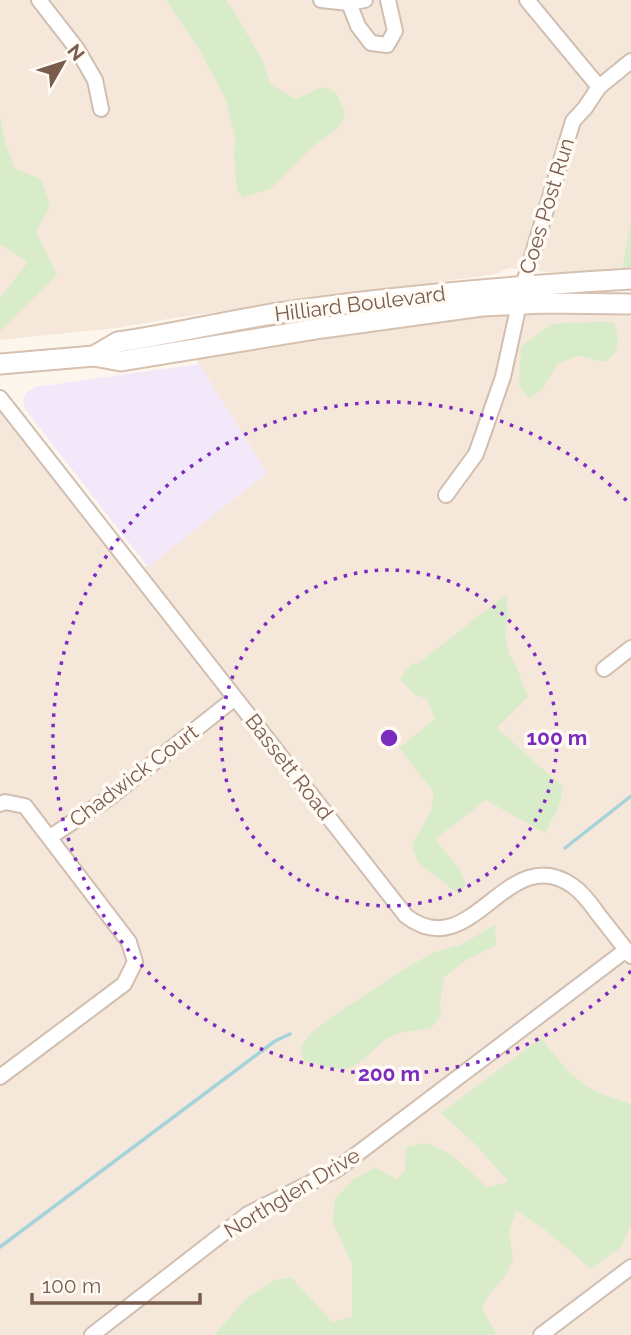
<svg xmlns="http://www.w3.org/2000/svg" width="631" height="1335" viewBox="0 0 631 1335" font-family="Raleway,sans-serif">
<rect width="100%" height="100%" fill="#fdf6ec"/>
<g fill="#f5e8da">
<polygon points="0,0 631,0 631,269 559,273 508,268 496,274 180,317 116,328 0,340"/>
<polygon points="631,304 631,956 585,897 542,875 470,917 422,926 137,573 267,473 190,350 322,328"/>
<polygon points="0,406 402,918 419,931 440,934 458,930 537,880 560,884 603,928 611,941 631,965 631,1258 530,1335 0,1335"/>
<polygon points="631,1272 631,1335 550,1335"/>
</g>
<polygon fill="#f3e8fa" points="199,364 267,473 148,567 25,409 23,400 27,392 35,387"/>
<g fill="#d8ecc9">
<polygon points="166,0 226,0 232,8 264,63 270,84 296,99 317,89 327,87 336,93 345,112 344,119 339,127 311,148 270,189 243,197 237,190 234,155 235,137 225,98 199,49"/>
<polygon points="0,117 6,145 15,169 41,179 50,206 36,232 57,275 0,331 0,298 28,262 0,244"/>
<polygon points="631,221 631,269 622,269"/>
<polygon points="592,322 614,322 618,338 616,352 605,362 578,356 558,363 542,389 529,398 519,385 521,347 551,324"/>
<polygon points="507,594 508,614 505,633 509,654 516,666 528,697 497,728 563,787 560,804 545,833 486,800 435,839 460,870 466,885 457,893 418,862 412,845 431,811 434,792 399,748 435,719 427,699 414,694 400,679 413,662 416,665"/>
<path d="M495,925L496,945L468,959L444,977L440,1003L441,1016L431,1028C420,1031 404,1031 394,1035C386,1037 378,1046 372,1051C347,1078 334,1069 303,1060L301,1047L311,1033L336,1014L406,968L435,952L460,945Z"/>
<path d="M541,1038C554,1055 567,1072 584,1084C597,1094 616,1099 631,1104V1225L621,1247L591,1269L549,1233L516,1210L509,1233L513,1260L505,1277L490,1293L482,1308L497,1335H214L245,1300L273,1281L291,1277L332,1322L352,1317V1264L333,1223L335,1199L354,1179L375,1167L396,1180L405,1170L406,1147L427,1143L451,1154L487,1187L509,1182L477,1146L441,1113Z"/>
</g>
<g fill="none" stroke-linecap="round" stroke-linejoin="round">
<g stroke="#a5d3da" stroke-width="3.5">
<polyline points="565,848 631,796"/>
<polyline points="0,1247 275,1041 290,1034"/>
</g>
<g stroke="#d1beb0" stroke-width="18">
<g id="street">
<polyline points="39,0 77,49 95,80 101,109"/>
<polyline points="321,0 349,3 365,0"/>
<polyline points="527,0 599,87"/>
<polyline points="349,3 358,26 371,43 387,45 395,31 388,0"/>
<path d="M0,398L406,916C472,967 507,839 573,886C583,893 591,904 598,914C609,928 620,942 631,956"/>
<polyline points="446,495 476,454 503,377 523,286 573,121 585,108 599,87 631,61"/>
<polyline points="604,669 631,648"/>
<polyline points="0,804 5,802 25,806 129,942 135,962 124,984 0,1077"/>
<polyline points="50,837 109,798 235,698"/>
<polyline points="92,1335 248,1214 336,1170 626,950"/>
<polyline points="541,1335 631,1267"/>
</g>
</g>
<g stroke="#d6c0b0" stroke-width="23">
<g id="secondary">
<path d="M94,356L118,342C174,334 229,320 286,312C400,295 516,286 631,279"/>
<polyline points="0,364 94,356 121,361 322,328 482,306 544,303 631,304"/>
</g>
</g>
<use href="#street" stroke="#fff" stroke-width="14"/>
<use href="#secondary" stroke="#fff" stroke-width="19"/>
</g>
<g fill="none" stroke="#7b2cbf" stroke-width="3.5" stroke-dasharray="3.5 7">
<circle cx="389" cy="738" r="168"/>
<path d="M631 971A336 336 0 1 1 631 505"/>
</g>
<g text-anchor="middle" stroke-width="7" stroke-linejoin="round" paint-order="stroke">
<g font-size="21" fill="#7a5c4d" stroke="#fffaf3">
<text transform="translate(547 206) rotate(-73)" y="7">Coes Post Run</text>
<text transform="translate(360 304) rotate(-7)" y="7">Hilliard Boulevard</text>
<text transform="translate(289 767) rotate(52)" y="7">Bassett Road</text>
<text transform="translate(134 776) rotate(-37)" y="7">Chadwick Court</text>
<text transform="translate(292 1193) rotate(-31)" y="7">Northglen Drive</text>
</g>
</g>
<circle cx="389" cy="738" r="10" fill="#7b2cbf" stroke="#fffaf3" stroke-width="3.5"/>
<g font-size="21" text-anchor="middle" font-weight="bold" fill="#7b2cbf" stroke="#fffaf3" stroke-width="7" stroke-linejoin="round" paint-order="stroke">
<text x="557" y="745">100 m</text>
<text x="389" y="1081">200 m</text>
</g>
<g transform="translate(63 63) rotate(51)" stroke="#fffaf3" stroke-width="5" paint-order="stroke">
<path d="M0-5L12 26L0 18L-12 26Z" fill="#7a5c4d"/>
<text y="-10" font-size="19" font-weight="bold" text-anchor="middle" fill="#7a5c4d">N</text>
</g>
<path d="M32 1293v10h168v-10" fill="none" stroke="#7a5c4d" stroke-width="3.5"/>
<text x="42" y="1293" font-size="21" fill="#7a5c4d" stroke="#fffaf3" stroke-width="5" paint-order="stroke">100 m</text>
</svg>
